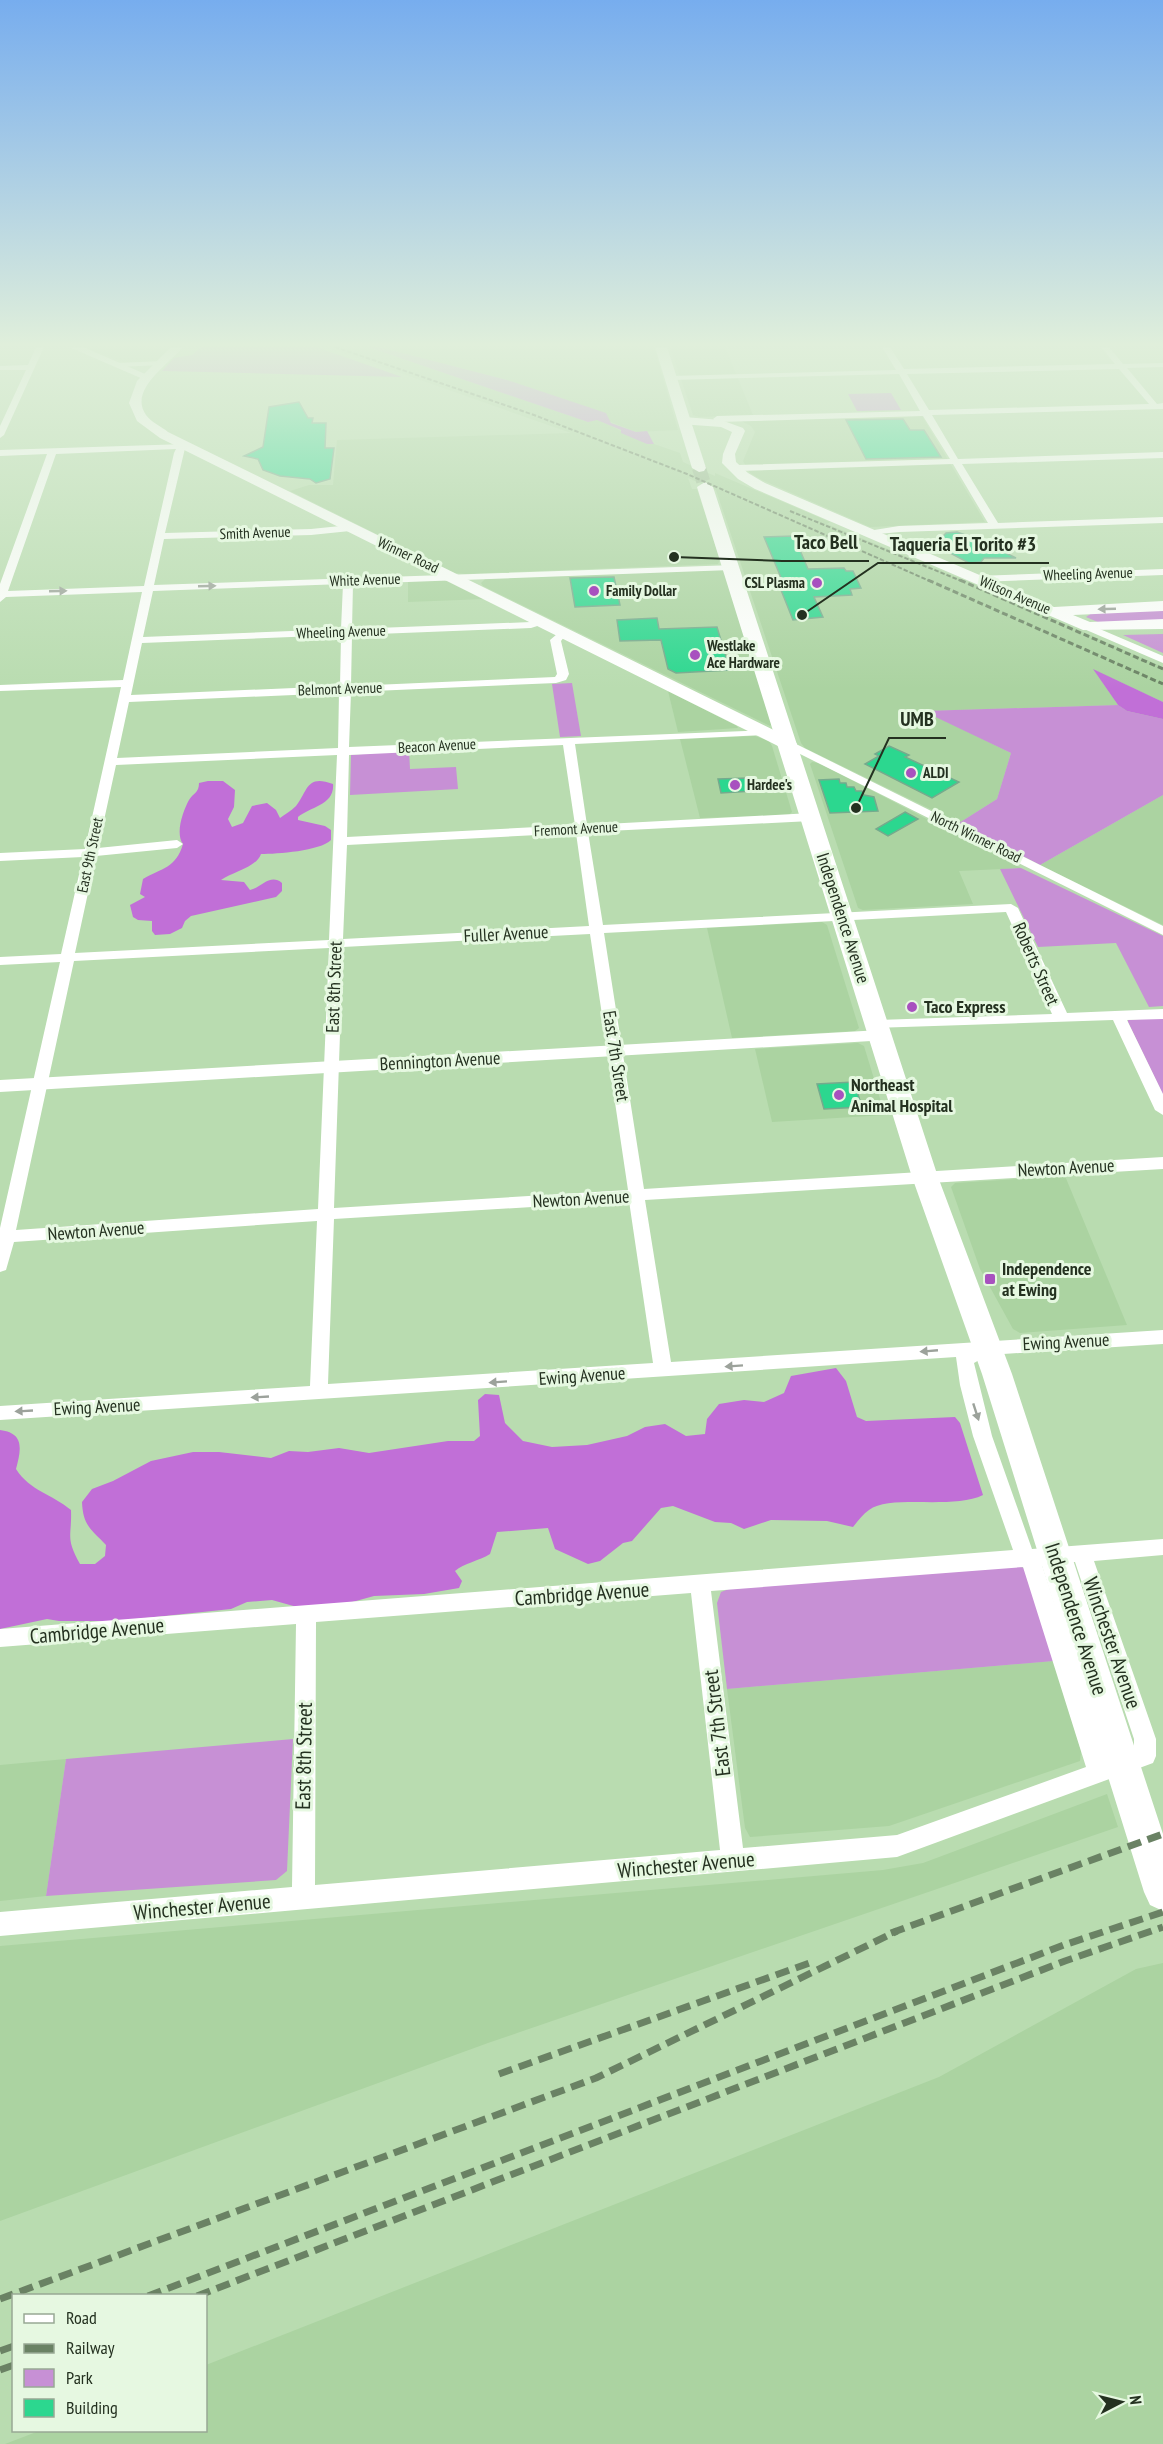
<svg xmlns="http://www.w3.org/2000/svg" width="1163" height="2444" viewBox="0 0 1163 2444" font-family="'PT Sans Narrow',sans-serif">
<rect width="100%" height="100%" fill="#b9dcb0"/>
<g fill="#abd3a1">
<polygon points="83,347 171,347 157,361 126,363"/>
<polygon points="326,347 368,347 588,422 597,419 647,444 654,444 680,453 683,462 715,476 715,473 830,522 827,524 969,582 1163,667 1163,702 1094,670 1118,705 925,711 1011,753 997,799 959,823 805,748 801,743 716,490 688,478 692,489 697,489 720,560 718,564 465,574 455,573 290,491 309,485 333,485 337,440 571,433"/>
<polygon points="379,347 654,347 678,430 636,432 507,380"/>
<polygon points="670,347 725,347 753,415 699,417 693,415"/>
<polygon points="922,416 985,522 870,527 762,480 750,473 743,461 755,432 751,426 739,420"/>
<polygon points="720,569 724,571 772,724 770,726 483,586 481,583 486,578"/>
<polygon points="443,580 449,581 485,599 408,602 408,581"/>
<polygon points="668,691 737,726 738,728 678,732"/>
<polygon points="755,736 769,741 772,746 792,812 789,815 700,818 680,739"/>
<polygon points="812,762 819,763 1021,868 959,871 973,904 863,910 858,908 810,764"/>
<polygon points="1163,795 1163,925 1040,865"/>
<polygon points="822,922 827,925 859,1028 855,1031 732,1038 707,928"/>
<polygon points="858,1043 864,1046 885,1115 772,1122 755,1049"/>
<polygon points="1065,1176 1127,1325 1020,1333 1013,1329 980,1269 951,1187 955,1183"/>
<polygon points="1054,1661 1081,1751 1080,1761 889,1826 750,1837 745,1828 727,1689"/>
<polygon points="66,1759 46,1896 0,1901 0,1765"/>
<polygon points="1107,1794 1118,1827 488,2043 0,2221 0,1946 883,1870 923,1863"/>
<polygon points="1163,1963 1163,2444 5,2444 39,2431 206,2430 206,2365 939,2077 1136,1969"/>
</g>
<g fill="#c790d5">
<polygon points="201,347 316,347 402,377 162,371 174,358 192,355"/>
<polygon points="368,347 379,347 507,380 606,413 611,423 636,432 647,431 654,444 647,444 621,433 621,430 597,420 588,422"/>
<polygon points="891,393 901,410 857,411 848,394"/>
<polygon points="1163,609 1163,621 1100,623 1086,617 1092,613"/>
<polygon points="1163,634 1163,653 1123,635"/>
<polygon points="572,683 581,736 560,737 552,684"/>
<polygon points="1118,705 1127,711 1163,719 1163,795 1040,865 959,823 997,799 1011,753 923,711"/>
<polygon points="409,750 410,769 456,767 458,789 350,795 351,755"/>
<polygon points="1021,868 1163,936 1163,1006 1149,1007 1116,943 1038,947 1000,869"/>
<polygon points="1163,1017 1163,1095 1128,1022 1128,1020"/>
<polygon points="1018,1566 1024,1568 1054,1661 727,1689 717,1603 721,1592 729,1589"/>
<polygon points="293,1739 287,1871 276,1880 46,1896 66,1759"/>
</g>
<g fill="#c16fd7">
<polygon points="1093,669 1163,702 1163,719 1127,711 1118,705"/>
<path d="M208,781H223L235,790L234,807L228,819L232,827L243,823L252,806L267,803L276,810L280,818C285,814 291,811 296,806C308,791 306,774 333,784C335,805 310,807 298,817V820L325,826L331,830V840C320,851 277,854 261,854C257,867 232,872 221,880L244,882L250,890C261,888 270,873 282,883V891L276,897L191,916L185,921L182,928L170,934L155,935L152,931V921L138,920L133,917L130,905L145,897L140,894L143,879C162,868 176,868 183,844C175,833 183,811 189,800C193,793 199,793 199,783Z"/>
<path d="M836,1368L846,1381L857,1417L866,1421L955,1417L960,1423L983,1495C953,1510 890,1494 869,1510C863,1514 858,1521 853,1527L827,1521L771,1520L744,1529L731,1523L715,1522L673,1506L661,1508L632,1541L623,1543L600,1561L588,1564L555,1549L548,1528L497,1532L490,1554C479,1561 464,1563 455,1571L462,1581L459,1588L424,1594L374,1596L345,1604L297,1607L272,1600L247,1602L231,1609L117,1621H59L47,1619L0,1629V1430C25,1433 21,1450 16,1469C30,1491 52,1494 71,1510C72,1537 65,1537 80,1564H95L105,1556L106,1545C91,1529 83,1526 82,1502L92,1489L113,1481L151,1461L193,1452H219L271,1458L289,1451L308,1452L339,1448L369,1453L448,1441H474L480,1436L478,1400L485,1394L499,1395L505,1423L523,1441L552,1447L587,1445L627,1436L645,1427L665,1424L686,1436L705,1434L707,1419L719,1404L744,1400L764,1402L784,1393L791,1376Z"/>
</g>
<g fill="#2cd78f" stroke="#76aa8d" stroke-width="1.5">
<polygon points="299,402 308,418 313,418 312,423 326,423 325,448 334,448 330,479 316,483 310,479 280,476 263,470 258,459 244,456 263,447 269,407"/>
<polygon points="903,419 910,430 924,430 941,457 866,459 846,420"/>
<polygon points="957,532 979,540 1016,558 984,558 981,562 969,563 935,545 946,533"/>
<polygon points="794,536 808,569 844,568 846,571 853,571 861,588 850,589 852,595 814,597 823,617 793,620 777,580 782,580 764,537"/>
<polygon points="614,577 620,605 575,607 570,578"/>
<polygon points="657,618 659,629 717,627 730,670 676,673 668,669 661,640 620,641 617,620"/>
<polygon points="889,746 909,755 905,757 959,782 932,798 865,764 879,756 875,754"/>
<polygon points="749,778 752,791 721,793 718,779"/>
<polygon points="839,779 840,783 846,783 847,787 854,787 856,791 862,791 864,795 874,797 878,811 830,813 819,780"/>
<polygon points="905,812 918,819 888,836 876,829"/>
<polygon points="854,1082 862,1107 824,1109 817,1084"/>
</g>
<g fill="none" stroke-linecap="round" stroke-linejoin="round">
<polyline stroke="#9bba93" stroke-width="14" stroke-dasharray="14 8" stroke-linecap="butt" points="699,468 705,487"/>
<g fill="#fff" fill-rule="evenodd">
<polygon points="36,347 44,347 4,435 0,438 0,426 26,370 0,370 0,366 28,365"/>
<path d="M882,347H890L904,369L1115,364L1101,347H1109L1123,364L1163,363V367L1127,368L1157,404L1163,403V409L932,415L958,459L1163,452V458L962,464L998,523L1163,517V523L899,532L868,535V531L899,526L988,523L953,464L737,471L732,468L737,465L950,459L923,416L717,422L713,419L717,416L920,411L899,374L671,380L667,378L671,376L896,370ZM1119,369L1149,404L929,410L907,374Z"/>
<polygon points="164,361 164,365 161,365 117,367 113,365 117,363"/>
<path d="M186,444L165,533L311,529L350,525L355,528L350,531L311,535L164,539L154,585L735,565L736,567L731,570L353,584L352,629L531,622L545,619L550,622L531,628L352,635L351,686L555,677L557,674L550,640L563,629L568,632L561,641L569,674L566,680L556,683L351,692L349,747L768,730V734L764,735L575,744L587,825L811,813L817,817L811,821L588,832L603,925L1011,904L1018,908L1067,1013L1163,1009V1019L1127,1020L1163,1094V1115L1155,1110L1113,1020L873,1028L871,1025L873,1022L878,1020L1052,1014L1006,912L604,933L644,1189L1163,1157V1169L645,1200L671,1362L1163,1330V1344L988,1355L974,1363L992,1436L1032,1549L1163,1539V1555L1094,1561L1156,1739V1756L1153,1763L897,1857L0,1936V1912L292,1887L296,1624L0,1647V1629L1013,1550L973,1436L960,1385L956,1357L0,1420V1406L310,1386L317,1221L14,1242L6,1270L0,1272V1228L60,962L0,965V957L61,954L83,857L0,861V853L85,849L121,687L0,691V685L123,680L142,592L6,597L0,602V584L47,454L0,456V450ZM176,449L174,453L144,586L8,591L56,454ZM343,584L341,629L143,637L153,591ZM341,635L340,686L131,695L142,643ZM339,693L338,748L117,758L129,702ZM563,745L575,825L347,837L349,755ZM337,755L329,940L75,953L96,856L177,848L183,844L177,840L98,848L116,765ZM576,833L589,926L343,939L347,845ZM590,934L628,1190L334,1208L343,947ZM329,948L318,1209L16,1230L74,961ZM629,1201L653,1363L328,1384L334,1219ZM1075,1562L1134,1739V1750L1105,1760L1042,1565ZM1023,1567L1086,1767L897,1835L743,1848L711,1591ZM691,1593L720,1850L315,1885L316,1622Z"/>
<polygon points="1163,569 1163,575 977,582 972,579 977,576"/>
<polygon points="1088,624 1163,656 1163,663 1084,629 1084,625"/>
<polygon points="788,740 1163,926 1163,935 784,746 784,742"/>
</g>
<g fill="#fff" fill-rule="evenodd">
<polygon points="69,347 83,347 152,377 143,379"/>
<polygon points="881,1030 888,1032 890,1036 888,1040 0,1092 0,1080"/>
</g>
<g fill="#fff" fill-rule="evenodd">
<path d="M171,347H183C169,364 128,390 146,415C151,422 162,427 168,432L794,740L797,744L794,748H782L160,438L137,421L129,403L137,381Z"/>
<polygon points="684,417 721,420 743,428 745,431 735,454 736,462 748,473 765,483 1054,607 1163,601 1163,611 1073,615 1090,622 1163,619 1163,629 1083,630 755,489 738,479 722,463 723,454 732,432 721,427 680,424 678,421"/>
</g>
<g fill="#fff" fill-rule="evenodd">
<polygon points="655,347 667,347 706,468 704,471 699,472 692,468"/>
<polygon points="705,482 713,487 938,1177 1012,1374 1163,1834 1163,1911 1150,1905 1144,1892 982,1374 912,1177 697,487"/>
</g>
<g stroke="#6a8264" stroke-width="2" stroke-dasharray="4.5 2" stroke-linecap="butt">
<polyline points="335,347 534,415 687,474 932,582"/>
<polyline points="790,511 964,582"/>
</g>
<g stroke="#6a8264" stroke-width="3" stroke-dasharray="6 3" stroke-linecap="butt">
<polyline points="928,580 1163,684"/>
<polyline points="960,580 1163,669"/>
</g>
<g stroke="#6a8264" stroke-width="7" stroke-dasharray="14 7" stroke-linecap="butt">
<polyline points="891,1933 1163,1834"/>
<polyline points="499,2074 815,1961"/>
<polyline points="148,2296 1064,1945 1163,1912"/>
<polyline points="197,2296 1065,1961 1163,1927"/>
<polyline points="0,2299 596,2078 897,1931"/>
<polyline points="0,2351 14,2346"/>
<polyline points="0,2370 14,2365"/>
</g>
</g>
<defs><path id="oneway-solid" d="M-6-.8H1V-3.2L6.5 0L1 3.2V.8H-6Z" transform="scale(1.5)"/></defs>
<g fill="#9ca29b">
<use href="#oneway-solid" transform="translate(207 586) rotate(-2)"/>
<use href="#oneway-solid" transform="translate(58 591) rotate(-2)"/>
<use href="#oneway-solid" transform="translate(1107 609) rotate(178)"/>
<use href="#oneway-solid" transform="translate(929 1351) rotate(175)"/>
<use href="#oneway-solid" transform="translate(734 1366) rotate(176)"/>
<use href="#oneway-solid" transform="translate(498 1382) rotate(176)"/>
<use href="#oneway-solid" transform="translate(260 1397) rotate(177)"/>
<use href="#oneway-solid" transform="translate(24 1411) rotate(177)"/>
<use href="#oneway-solid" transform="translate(976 1412) rotate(72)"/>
</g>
<linearGradient id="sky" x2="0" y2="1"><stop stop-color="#77adee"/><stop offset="0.5" stop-color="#e0efdb"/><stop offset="1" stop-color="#e0efdb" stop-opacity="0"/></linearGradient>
<rect width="1163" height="689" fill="url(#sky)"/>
<g fill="#a851bf" stroke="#e6f8e1" stroke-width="2">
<circle cx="817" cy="583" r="6"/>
<circle cx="594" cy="591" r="6"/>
<circle cx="695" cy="655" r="6"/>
<circle cx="911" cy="773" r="6"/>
<circle cx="735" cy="785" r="6"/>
<circle cx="912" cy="1007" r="6"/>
<circle cx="839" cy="1095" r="6"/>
<rect x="984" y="1273" width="12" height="12" rx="3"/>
</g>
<g text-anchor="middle" stroke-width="6" stroke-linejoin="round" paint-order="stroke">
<g font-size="15" fill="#243120" stroke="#e6f8e1">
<text transform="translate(255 533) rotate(-2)" y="5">Smith Avenue</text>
<text transform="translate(408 555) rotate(25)" y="5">Winner Road</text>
<text transform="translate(1088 574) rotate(-2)" y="5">Wheeling Avenue</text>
<text transform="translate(365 580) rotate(-2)" y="5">White Avenue</text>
<text transform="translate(1015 595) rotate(23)" y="5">Wilson Avenue</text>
<text transform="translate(341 632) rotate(-2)" y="5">Wheeling Avenue</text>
<text transform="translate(340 689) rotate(-2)" y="5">Belmont Avenue</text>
<text transform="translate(437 746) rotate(-3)" y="5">Beacon Avenue</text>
<text transform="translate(576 829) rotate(-3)" y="5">Fremont Avenue</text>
<text transform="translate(976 837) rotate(26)" y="5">North Winner Road</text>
<text transform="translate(90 855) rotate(-78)" y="5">East 9th Street</text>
</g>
<g font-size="15" font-weight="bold" fill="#243120" stroke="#e6f8e1" text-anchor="start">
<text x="805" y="588" text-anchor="end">CSL Plasma</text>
<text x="606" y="596">Family Dollar</text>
<text x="707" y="651">Westlake<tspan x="707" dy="17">Ace Hardware</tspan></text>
<text x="923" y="778">ALDI</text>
<text x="747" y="790">Hardee's</text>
</g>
<g font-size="18" fill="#243120" stroke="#e6f8e1">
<text transform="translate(843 918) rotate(72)" y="6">Independence Avenue</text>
<text transform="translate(506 934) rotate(-3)" y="6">Fuller Avenue</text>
<text transform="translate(1036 964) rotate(66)" y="6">Roberts Street</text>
<text transform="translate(334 987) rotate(-88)" y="6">East 8th Street</text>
<text transform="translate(616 1056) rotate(81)" y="6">East 7th Street</text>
<text transform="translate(440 1061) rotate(-3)" y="6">Bennington Avenue</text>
<text transform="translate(1066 1168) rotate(-3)" y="6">Newton Avenue</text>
<text transform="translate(581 1199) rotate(-3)" y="6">Newton Avenue</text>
<text transform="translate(96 1231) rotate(-4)" y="6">Newton Avenue</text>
<text transform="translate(1066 1342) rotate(-3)" y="6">Ewing Avenue</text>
<text transform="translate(582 1376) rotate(-4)" y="6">Ewing Avenue</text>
<text transform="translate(97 1407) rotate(-3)" y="6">Ewing Avenue</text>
</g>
<g font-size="18" font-weight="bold" fill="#243120" stroke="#e6f8e1" text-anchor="start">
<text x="924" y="1013">Taco Express</text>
<text x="851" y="1091">Northeast<tspan x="851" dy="21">Animal Hospital</tspan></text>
<text x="1002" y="1275">Independence<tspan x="1002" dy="21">at Ewing</tspan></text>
</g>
<g font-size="21" fill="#243120" stroke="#e6f8e1">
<text transform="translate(582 1594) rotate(-4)" y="7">Cambridge Avenue</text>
<text transform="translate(1076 1619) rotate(72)" y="7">Independence Avenue</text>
<text transform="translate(97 1631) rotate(-5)" y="7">Cambridge Avenue</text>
<text transform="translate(1112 1643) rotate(71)" y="7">Winchester Avenue</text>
<text transform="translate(717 1723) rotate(-97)" y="7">East 7th Street</text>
<text transform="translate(304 1756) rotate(-89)" y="7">East 8th Street</text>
<text transform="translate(686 1865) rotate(-5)" y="7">Winchester Avenue</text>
<text transform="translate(202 1907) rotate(-5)" y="7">Winchester Avenue</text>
</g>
</g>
<path fill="none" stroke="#243120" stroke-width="2" d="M674 557L782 561H869M802 615L878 563H1049M856 808L889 738H946"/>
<g fill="#243120" stroke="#e6f8e1" stroke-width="2">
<circle cx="674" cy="557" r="6"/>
<circle cx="802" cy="615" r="6"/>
<circle cx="856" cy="808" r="6"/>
</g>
<g font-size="20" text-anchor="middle" font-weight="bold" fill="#243120" stroke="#e6f8e1" stroke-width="6" stroke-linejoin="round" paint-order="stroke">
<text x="826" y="549">Taco Bell</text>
<text x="963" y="551">Taqueria El Torito #3</text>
<text x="917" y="726">UMB</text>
</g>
<rect x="12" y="2294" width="195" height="138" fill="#e6f8e1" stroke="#98a894" stroke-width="1.5"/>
<rect x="24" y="2314" width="30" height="9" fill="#ffffff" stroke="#98a894" stroke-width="1.5"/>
<text x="66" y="2324" font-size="18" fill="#243120">Road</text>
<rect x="24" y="2344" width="30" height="9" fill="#6a8264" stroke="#98a894" stroke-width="1.5"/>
<text x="66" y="2354" font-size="18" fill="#243120">Railway</text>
<rect x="24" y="2369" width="30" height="18" fill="#c790d5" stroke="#98a894" stroke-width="1.5"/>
<text x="66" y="2384" font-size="18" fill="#243120">Park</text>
<rect x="24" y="2399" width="30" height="18" fill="#2cd78f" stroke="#98a894" stroke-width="1.5"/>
<text x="66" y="2414" font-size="18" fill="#243120">Building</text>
<g transform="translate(1121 2402) rotate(83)" stroke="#e6f8e1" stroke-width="4.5" paint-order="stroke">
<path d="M0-4.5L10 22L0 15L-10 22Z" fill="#243120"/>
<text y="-9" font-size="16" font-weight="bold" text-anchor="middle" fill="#243120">N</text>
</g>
</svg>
